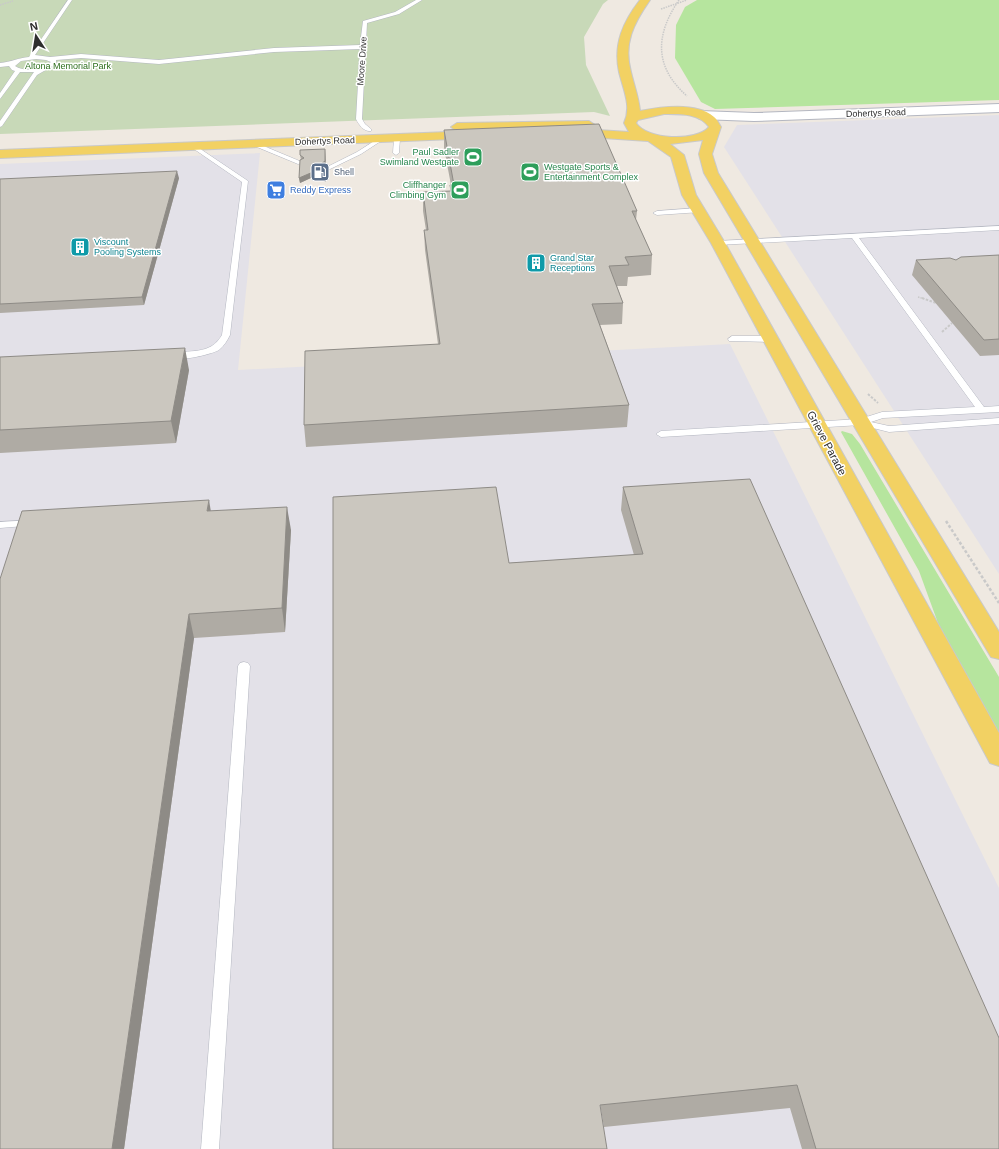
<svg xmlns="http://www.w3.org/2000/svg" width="999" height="1149" viewBox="0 0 999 1149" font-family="Arial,sans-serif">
<rect width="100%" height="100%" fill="#efe9e1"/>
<g fill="#e3e1e8">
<polygon points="999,115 999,574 724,147 737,125"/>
<polygon points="260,153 238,370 730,344 999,888 999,1149 0,1149 0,164"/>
</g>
<g fill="#b6e59e">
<polygon points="697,0 999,0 999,100 715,109 701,102 675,58 676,25 685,7"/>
<polygon points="842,431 852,434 860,444 999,677 999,734 942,634 919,571 841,432"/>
</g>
<polygon fill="#c8d9b8" points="0,0 608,0 603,4 584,37 586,65 610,116 594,112 0,134"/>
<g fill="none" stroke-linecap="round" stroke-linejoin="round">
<g stroke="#b4b7c1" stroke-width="1">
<g id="lane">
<path d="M68,0H72L35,55L50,57L81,54L159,60L274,48L360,45L363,21L395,12L416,0H422L399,14L367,23L362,119L365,124L371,129V131C364,132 359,125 356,119L360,49L274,52L159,64L81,58L56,60V64L37,75L2,126L0,127V121L34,72H20L0,99V93L15,71L12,70L9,66L0,67V63C11,62 18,58 29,57ZM36,59L46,60L51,62C41,69 26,73 15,66L21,61Z"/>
<polygon points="397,136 400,138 399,153 396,155 393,153 394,138"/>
<polygon points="379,138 384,139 361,154 328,170 323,169 357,152"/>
<polygon points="254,142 302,162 303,163 298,164 252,145 252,143"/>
<path d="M193,144L248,181L230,335C227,341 224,346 219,350C210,355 175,363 168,356L169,354C189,349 210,356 222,335L242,182L191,147V145Z"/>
<polygon points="698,208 702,210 701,212 657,215 653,213 657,211"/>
<polygon points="999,226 999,230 859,238 984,407 999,406 999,412 883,418 871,422 889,426 999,418 999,424 889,432 861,425 661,437 656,434 661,431 860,419 882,412 975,407 852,238 718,245 714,243 718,241"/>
<polygon points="732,336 771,336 775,339 771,342 729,341 728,339"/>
<polygon points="33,520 37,521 38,523 37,525 0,528 0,522"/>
<polygon points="244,662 248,663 250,666 219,1149 201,1149 238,666 240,663"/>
</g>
</g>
<g stroke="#b4b7c1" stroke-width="2">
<polygon id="street" points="999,104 999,112 754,121 700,119 694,115 700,111 754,113"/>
</g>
<g stroke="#c9c9c9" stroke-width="2">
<g id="primary">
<path d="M640,0H650C634,23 623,43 631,72C634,85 639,98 640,111C660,107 697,102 714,117C717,119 719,124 721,127L712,154L718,173L999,632V659L991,657L704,173L699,154L703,140L670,144L684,155L696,195L725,243L999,733V766L990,763L711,243L682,195L671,157L648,141L573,136L567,132L570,129L457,131L451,127L457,123L589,121L595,125L593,128L582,129L629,132L624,123C632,106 623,89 619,72C613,44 623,22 640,0ZM664,114C680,114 699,113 709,127C696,142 647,140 636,123L638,120Z"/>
<polygon points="474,131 478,132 480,135 478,138 0,158 0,150"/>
</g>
</g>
<g stroke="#c9c9c9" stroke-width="1.5" stroke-dasharray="1.5 1" stroke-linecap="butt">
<path d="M679,0C655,35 654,67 687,96"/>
<polyline points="0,5 13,1"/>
<polyline points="661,9 687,0"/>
<polyline points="918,297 925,299"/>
</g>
<g stroke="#c9c9c9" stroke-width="2" stroke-dasharray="2.5 1.5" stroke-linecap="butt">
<polyline points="922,298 936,303"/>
<polyline points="942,332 952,323"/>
<polyline points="868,394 878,403"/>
</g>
<polyline stroke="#c9c9c9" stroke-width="2.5" stroke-dasharray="3 2" stroke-linecap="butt" points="946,521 999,603"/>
<use href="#lane" fill="#fff" fill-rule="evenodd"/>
<use href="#street" fill="#fff" fill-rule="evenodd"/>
<use href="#primary" fill="#f2d163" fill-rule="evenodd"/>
</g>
<g fill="#afaba4">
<polygon points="444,130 637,211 636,220 652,255 651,275 628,277 627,286 617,286 623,303 622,324 600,325 629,405 627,427 306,447 304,425 438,344 425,250 424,230 426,230 423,211 423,192 450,191 450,185 451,185 444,148"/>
<polygon points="325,149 326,182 313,177 300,183 299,178 301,160 300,155"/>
<polygon points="179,178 144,305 0,313 0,179"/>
<polygon points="999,255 999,355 980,356 912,275 916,260 956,260"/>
<polygon points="0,357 189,370 176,443 0,453"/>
<polygon points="623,487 999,1149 802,1149 790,1108 604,1127 509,563 634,555 621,510"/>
<polygon points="211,511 291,530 285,632 194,638 124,1149 0,1149"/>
</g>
<g fill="#8e8b86">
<polygon points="325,149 326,166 322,169 321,164"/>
<polygon points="177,171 179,178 144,305 142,297"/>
<polygon points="313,172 313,177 300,183 299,178"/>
<polygon points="185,348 189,370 176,443 171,421"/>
<polygon points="209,500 213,524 207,511"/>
<polygon points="287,507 291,530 285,632 282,608"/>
<polygon points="189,614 194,638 124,1149 112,1149"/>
</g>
<g fill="#cbc7bf" stroke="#8e8b86">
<polygon points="599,124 637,211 632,211 652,255 625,257 629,265 609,266 623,303 592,304 629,405 304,425 305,351 440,344 424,230 428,230 423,192 451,191 450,185 454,185 444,130"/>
<polygon points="325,149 325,161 321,164 325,166 325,177 313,172 299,178 300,160 304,158 300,155 300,150"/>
<polygon points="177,171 142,297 0,304 0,179"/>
<polygon points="999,255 999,339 984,340 916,260 950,258 956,260 961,257"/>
<polygon points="185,348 171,421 0,430 0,357"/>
<polygon points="750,479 999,1038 999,1149 816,1149 797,1085 600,1105 607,1149 333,1149 333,497 496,487 509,563 643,554 623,487"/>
<polygon points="209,500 207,511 287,507 282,608 189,614 112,1149 0,1149 0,579 22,511"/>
</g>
<defs>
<g id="stadium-square" transform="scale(1)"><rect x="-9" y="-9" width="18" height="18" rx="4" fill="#2e9e5b" stroke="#fff"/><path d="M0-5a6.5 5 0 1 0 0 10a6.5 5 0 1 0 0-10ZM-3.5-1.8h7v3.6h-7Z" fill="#fff"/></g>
<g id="fuel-square" transform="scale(1)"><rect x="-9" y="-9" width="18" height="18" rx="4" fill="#5c6f8a" stroke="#fff"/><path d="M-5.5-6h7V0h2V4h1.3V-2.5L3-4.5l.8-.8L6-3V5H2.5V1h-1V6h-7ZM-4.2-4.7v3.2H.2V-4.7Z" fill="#fff"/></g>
<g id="supermarket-square" transform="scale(1)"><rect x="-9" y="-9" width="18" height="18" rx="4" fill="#3f7fe0" stroke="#fff"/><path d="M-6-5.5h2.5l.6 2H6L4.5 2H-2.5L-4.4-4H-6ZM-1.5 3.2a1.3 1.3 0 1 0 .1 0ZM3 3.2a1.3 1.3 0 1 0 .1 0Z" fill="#fff"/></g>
<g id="building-square" transform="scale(1)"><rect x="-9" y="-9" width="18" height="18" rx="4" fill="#0f9aa8" stroke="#fff"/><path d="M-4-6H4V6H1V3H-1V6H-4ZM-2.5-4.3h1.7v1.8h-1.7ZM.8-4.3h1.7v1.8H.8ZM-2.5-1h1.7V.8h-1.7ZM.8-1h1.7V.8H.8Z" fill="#fff"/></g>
</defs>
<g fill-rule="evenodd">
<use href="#stadium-square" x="473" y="157"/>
<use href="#fuel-square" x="320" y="172"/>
<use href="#stadium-square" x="530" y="172"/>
<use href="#supermarket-square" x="276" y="190"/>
<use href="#stadium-square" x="460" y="190"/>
<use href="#building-square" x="80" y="247"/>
<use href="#building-square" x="536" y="263"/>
</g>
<g text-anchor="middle" stroke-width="3" stroke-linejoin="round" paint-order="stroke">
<g font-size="9" fill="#2e2e2e" stroke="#fff">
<text transform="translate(362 61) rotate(-86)" y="3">Moore Drive</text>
<text transform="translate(876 113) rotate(-2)" y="3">Dohertys Road</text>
<text transform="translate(325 141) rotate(-2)" y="3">Dohertys Road</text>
</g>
<g font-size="9" fill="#2c6e1b" stroke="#fff">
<text x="68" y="69">Altona Memorial Park</text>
</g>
<g font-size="9" fill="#27864d" stroke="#fff" text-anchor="end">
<text x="459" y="155">Paul Sadler<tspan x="459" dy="10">Swimland Westgate</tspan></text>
<text x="544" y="170" text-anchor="start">Westgate Sports &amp;<tspan x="544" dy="10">Entertainment Complex</tspan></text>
<text x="446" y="188">Cliffhanger<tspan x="446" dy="10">Climbing Gym</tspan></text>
</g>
<g font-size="9" fill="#4e5e75" stroke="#fff" text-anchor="start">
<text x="334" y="175">Shell</text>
</g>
<g font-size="9" fill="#366cbe" stroke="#fff" text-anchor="start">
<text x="290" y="193">Reddy Express</text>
</g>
<g font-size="9" fill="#0d838f" stroke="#fff" text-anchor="start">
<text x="94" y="245">Viscount<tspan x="94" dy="10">Pooling Systems</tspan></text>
<text x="550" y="261">Grand Star<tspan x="550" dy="10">Receptions</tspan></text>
</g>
<g font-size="11" fill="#2e2e2e" stroke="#fff">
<text transform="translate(827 443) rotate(62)" y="4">Grieve Parade</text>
</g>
</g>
<g transform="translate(36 36) rotate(348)" stroke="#ffffff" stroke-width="3" paint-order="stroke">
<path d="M0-3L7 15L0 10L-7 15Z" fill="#2e2e2e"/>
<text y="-6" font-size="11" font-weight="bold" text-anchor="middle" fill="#2e2e2e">N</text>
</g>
</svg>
